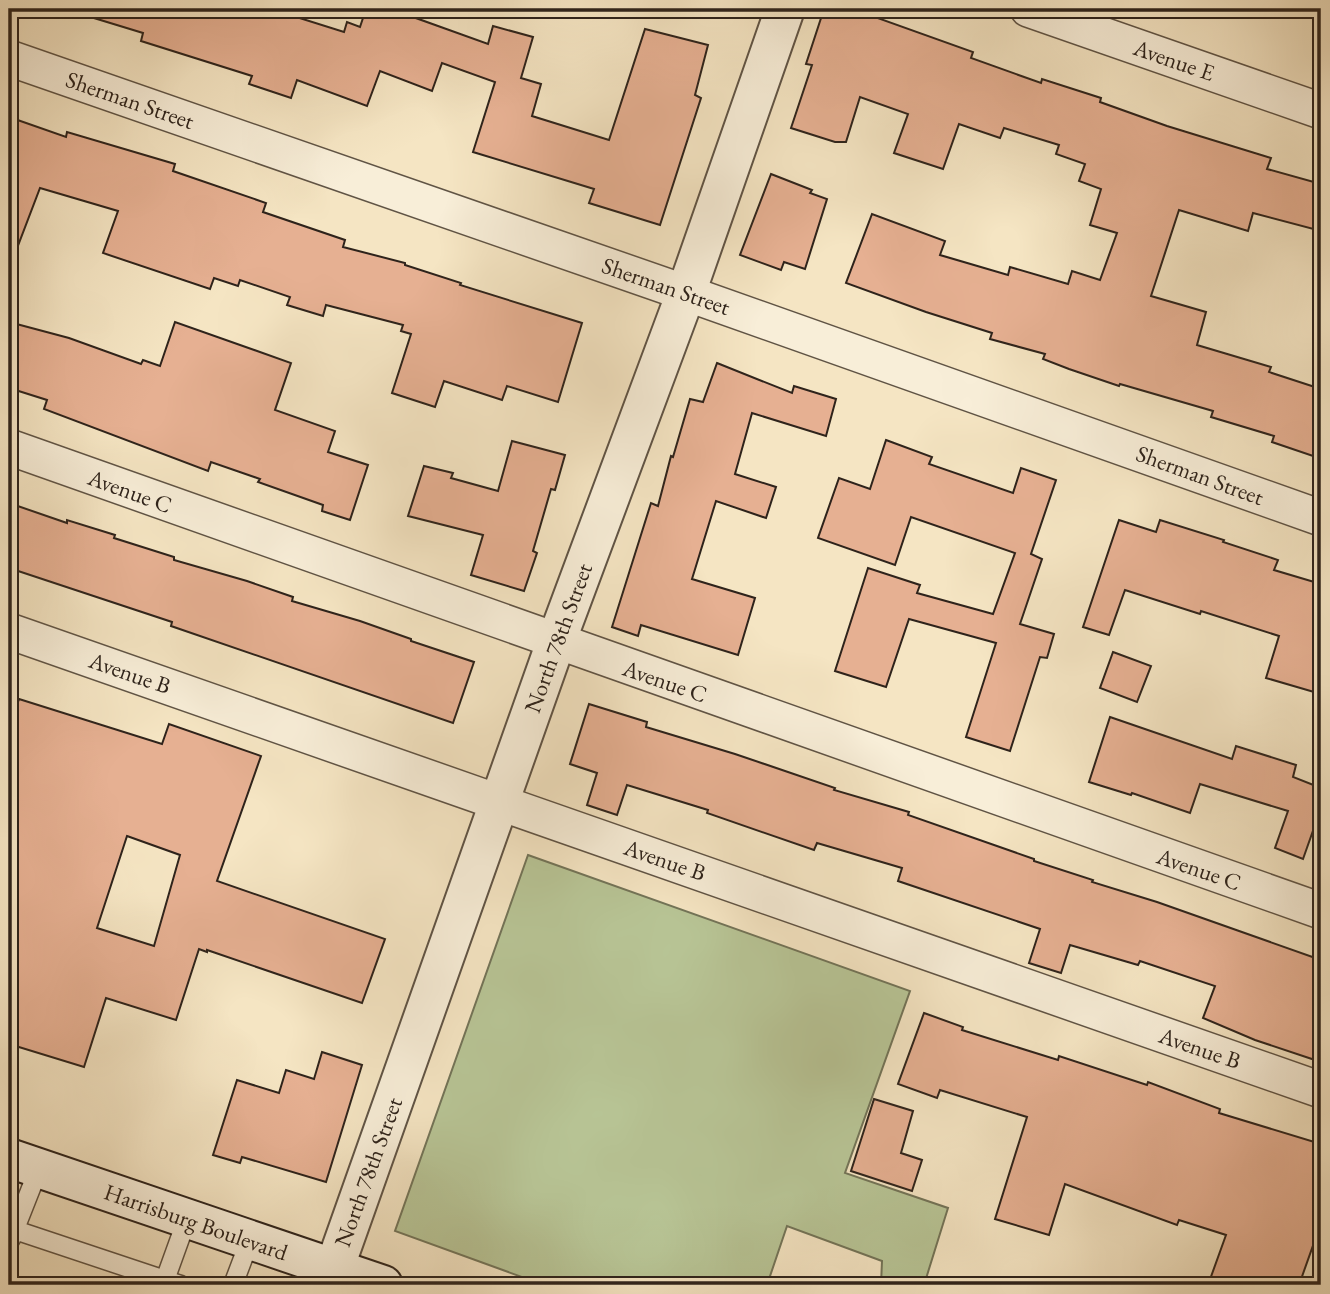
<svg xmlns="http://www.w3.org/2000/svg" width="1330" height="1294" viewBox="0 0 1330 1294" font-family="'EB Garamond',serif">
<rect width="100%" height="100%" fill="#f5e5c3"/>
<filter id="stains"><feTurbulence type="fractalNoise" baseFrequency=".00286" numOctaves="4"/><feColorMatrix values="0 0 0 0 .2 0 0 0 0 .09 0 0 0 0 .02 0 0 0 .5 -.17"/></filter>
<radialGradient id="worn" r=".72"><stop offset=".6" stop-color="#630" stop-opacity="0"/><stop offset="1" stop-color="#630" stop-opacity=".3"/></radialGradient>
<polygon fill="#b8c596" stroke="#737458" stroke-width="2" points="528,855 910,991 845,1173 948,1208 924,1285 881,1285 882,1261 787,1226 767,1285 544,1285 395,1231"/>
<g fill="#e6b092" stroke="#2e231b" stroke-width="2" fill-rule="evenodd">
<polygon points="85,9 271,9 344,32 347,22 360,27 366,9 415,9 413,17 488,44 493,26 533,37 521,78 541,84 532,116 609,140 645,29 708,45 695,95 701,98 660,225 589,203 594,189 473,152 495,82 442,63 432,91 380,71 367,106 297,80 291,98 249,84 252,76 141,41 143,33 84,15"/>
<polygon points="824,9 871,9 869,15 973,52 971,58 1041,83 1042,79 1101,98 1100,102 1167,126 1271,158 1267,169 1321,184 1321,231 1253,213 1248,231 1179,210 1151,296 1206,312 1197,345 1271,367 1269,372 1321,389 1321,441 1316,457 1272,442 1274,436 1211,417 1213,411 1120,384 1119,386 1069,369 1043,359 1045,354 990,339 992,333 926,312 846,283 872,214 945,241 940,255 1008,275 1010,267 1068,284 1072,271 1100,280 1117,233 1090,225 1101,189 1079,181 1085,164 1056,154 1059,145 1004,128 1000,138 959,124 943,169 894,153 908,114 860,97 846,142 835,142 791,128 812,65 806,64"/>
<polygon points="9,117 66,137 67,132 175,164 173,171 266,203 263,212 345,240 343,247 405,263 405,265 461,283 460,285 582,323 558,402 507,386 502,400 444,381 435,407 392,393 411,334 401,331 403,325 326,305 323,316 287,305 290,297 240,280 238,286 214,278 210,289 103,253 118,211 40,188 11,264 9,263"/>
<polygon points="771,174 812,190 810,193 827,199 805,269 784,262 781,270 740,255"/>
<polygon points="9,322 69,338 141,364 143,360 160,366 175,322 291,363 275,410 335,431 328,452 368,465 350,520 322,511 323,505 258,482 260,479 211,462 208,471 44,409 47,400 9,388"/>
<polygon points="717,363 792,393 794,386 836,399 826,436 752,413 735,474 776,487 766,518 716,501 692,579 755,598 738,655 641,625 638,636 612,627 651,503 658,506 671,456 673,457 690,399 703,402"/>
<polygon points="886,440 932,457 929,464 1013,493 1021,468 1056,480 1031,554 1042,559 1020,624 1054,634 1047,658 1040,657 1010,751 966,737 996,643 909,619 886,687 835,671 868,568 920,585 917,593 993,614 1015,553 911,517 895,565 818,538 839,478 870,489"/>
<polygon points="512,441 565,455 555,490 551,489 533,551 537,553 524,591 471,575 483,535 408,516 424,466 453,473 451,478 498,491"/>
<polygon points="9,503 67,523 67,520 115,535 114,538 174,557 174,560 247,581 293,597 292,601 360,621 411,639 411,641 474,662 453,723 171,626 172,622 9,568"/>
<polygon points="1119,520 1156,532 1160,520 1224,540 1223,542 1278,560 1274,570 1321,584 1321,668 1314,692 1266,678 1279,636 1201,611 1200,614 1125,590 1109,635 1083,627"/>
<polygon points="1113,652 1151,666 1137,702 1100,688"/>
<path d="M19,699L162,744L169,724L261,756L217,881L385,939L362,1003L207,950V952L199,949L176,1020L106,998L84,1067L9,1044V729ZM127,836L180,855L154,946L97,928Z"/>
<polygon points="589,704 647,722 646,727 735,754 835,788 834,790 909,812 908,815 1034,859 1034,861 1093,880 1092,882 1157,902 1321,960 1321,1062 1255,1040 1203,1018 1215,986 1140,961 1138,965 1070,945 1061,973 1029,963 1040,929 898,881 902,868 817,843 814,850 707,813 708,810 627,785 617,815 587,805 597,773 570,764"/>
<polygon points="1110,717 1232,759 1236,746 1296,765 1293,777 1321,788 1321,808 1303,859 1275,848 1288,811 1200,784 1190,813 1132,793 1131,795 1089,782"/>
<polygon points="924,1013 963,1027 962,1030 1058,1060 1059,1056 1147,1085 1148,1082 1220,1109 1219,1113 1321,1144 1321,1223 1299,1285 1208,1285 1226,1235 1179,1220 1177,1225 1065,1184 1049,1235 995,1219 1027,1117 940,1090 937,1098 898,1084"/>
<polygon points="322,1052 362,1065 326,1182 242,1157 240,1163 213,1155 237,1080 279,1093 286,1070 314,1079"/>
<polygon points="874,1099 913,1111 901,1153 922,1160 912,1191 851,1171"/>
</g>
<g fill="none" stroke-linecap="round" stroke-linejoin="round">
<g stroke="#605445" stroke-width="21">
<g id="service">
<polyline points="15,1230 165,1280 187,1219"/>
<polyline points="11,1239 39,1168"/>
<polyline points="163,1285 165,1280 181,1285"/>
<polyline points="233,1285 250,1240"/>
</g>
</g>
<g stroke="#605445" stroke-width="38">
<g id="minor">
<polyline points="1028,9 1321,111"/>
<polyline points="9,58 686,293 1321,518"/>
<polyline points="9,447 1321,911"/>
<polyline points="9,631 1321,1090"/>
</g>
</g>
<g stroke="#605445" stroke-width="42">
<polyline id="tertiary" points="334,1269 556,642 686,293 785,9"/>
</g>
<g stroke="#2e231b" stroke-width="42">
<polyline id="secondary" points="9,1158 383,1285"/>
</g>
<use href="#service" stroke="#f8eed8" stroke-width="18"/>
<use href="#minor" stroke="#f8eed8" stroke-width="35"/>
<use href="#tertiary" stroke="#f8eed8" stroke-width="38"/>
<use href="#secondary" stroke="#f8eed8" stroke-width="38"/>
</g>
<g text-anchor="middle" stroke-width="7" stroke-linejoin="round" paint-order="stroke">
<g font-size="23" fill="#2e231b" stroke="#f8eed8">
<text transform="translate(1174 60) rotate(19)" y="8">Avenue E</text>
<text transform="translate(130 100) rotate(19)" y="8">Sherman Street</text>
<text transform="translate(666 286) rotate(19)" y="8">Sherman Street</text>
<text transform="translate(1200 475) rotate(20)" y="8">Sherman Street</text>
<text transform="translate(130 491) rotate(20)" y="8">Avenue C</text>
<text transform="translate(558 638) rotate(-70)" y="8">North 78th Street</text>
<text transform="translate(130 673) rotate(19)" y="8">Avenue B</text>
<text transform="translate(665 681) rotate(19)" y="8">Avenue C</text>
<text transform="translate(665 860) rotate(19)" y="8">Avenue B</text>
<text transform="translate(1199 869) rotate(19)" y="8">Avenue C</text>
<text transform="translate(1200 1048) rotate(19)" y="8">Avenue B</text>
<text transform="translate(368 1172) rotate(-70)" y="8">North 78th Street</text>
<text transform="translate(196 1222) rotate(19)" y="8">Harrisburg Boulevard</text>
</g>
</g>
<rect width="1330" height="1294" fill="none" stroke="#f5e5c3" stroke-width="35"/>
<rect x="10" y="10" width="1309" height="1273" fill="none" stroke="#2e231b" stroke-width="3.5"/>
<rect x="18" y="18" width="1295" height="1259" fill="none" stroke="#2e231b" stroke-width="2"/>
<rect width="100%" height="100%" filter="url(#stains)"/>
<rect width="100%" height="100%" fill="url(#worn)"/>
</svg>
